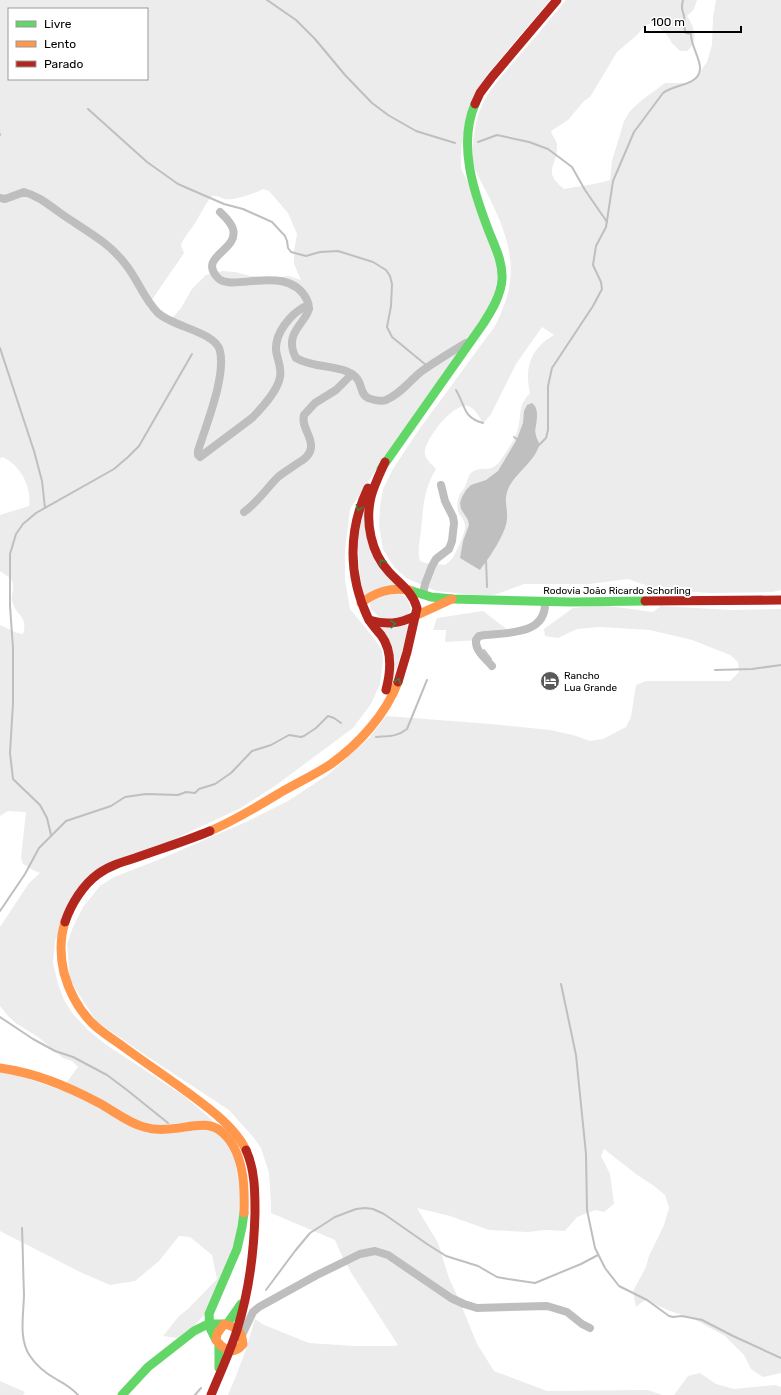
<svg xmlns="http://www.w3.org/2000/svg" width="781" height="1395" viewBox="0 0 781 1395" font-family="Rubik,sans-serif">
<rect width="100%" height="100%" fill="#fff"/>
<g fill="#ececec" fill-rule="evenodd">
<path d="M0,0H550L487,75L461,146V168L473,193L499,270L492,306L382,461L350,509L345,550V580L350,609L373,637L382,650L383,661L380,684L371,704L353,728L275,786L239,809L92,877L55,941L53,963L58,984L64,1000L73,1014L88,1030L105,1044L184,1096L212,1120L227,1135L233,1148L246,1229L205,1314L194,1326L177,1338L163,1336L179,1316L189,1308L217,1279L212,1255L190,1237L179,1236L159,1261L135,1281L110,1285L82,1273L0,1231V1072L14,1074L61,1090L78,1067L72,1061L63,1058L38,1037L17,1024L8,1016L0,1006V927L29,883L40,873L33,870L23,864L21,857L26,812L8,811L0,816V625L17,633L23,634C29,615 14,615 12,600C11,594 15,588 12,581C10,577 4,574 0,571V515L29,506C32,487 20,464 2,457L0,459ZM9,9H147V79H9ZM263,189L269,191L288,213L297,234L294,251V264L301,280L289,276L273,278L250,276L235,272L223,271L206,275L192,289L181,308L169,322L159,319L147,307L184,253L181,245C184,237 190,231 195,223C201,214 205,204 212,196C218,195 220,198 225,199C233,201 256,193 263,189Z"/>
<path d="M566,0H697L694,9L687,16C695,28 699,41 687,51H680L672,43L665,32L651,23L646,25L636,36L617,52L590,97L584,101L568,120L551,131C552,136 557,140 557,146C558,167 541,170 564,189C579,186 595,185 610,180L612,161L624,121L630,111L642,100L665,83H686L696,77L707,62L712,45L713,17L716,0H781V590L772,592L710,593L678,591L662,594L645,585L628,579L590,584H524L494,595H476L436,591L406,578L394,567L383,549L379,525L380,506L383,489L393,469L418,431L495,326C520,277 513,247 490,199C485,188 478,178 474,166C470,154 475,122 480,110C488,90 504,74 517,58C534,39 550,19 566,0ZM542,327L554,335C531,348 524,367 530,393C516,408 523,414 517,432C514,442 506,452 500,461C491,474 480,465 471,473C468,476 468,480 466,484C465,488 462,491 460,494C457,500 456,509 460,515C462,518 465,521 465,526C466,532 457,551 453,557C451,560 448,563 445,565L425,563L420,561C417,550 420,541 421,530C423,508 424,488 436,469C433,465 426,460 425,455C422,442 453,403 467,406C475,407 480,418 483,424L491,414L516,364Z"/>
<polygon points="366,503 367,540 400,586 362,596 357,540"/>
<polygon points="402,594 406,597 411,609 407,616 382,620 371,609 370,603 378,595"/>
<path d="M601,605L653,612L661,606L731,610L781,609V1373L763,1377L751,1369L744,1355L725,1336L692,1318L670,1311L645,1300L636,1307L633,1291L646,1267L649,1256L664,1225L669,1208L665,1195L654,1186L636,1174L604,1149L601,1156L610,1174L614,1204L604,1212L595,1210L577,1217L565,1231L545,1230L528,1232L489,1230L450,1216L417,1208L438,1243L449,1278L460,1302L477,1344L494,1371L547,1391L648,1390L662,1395H228C239,1370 248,1345 255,1319L264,1325L309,1343L355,1346H394L398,1345L352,1274L342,1256L335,1240L271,1213V1204L269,1173L261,1148L254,1138L229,1110L145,1055L96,1021L70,980L67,944L73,927L83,907L100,886L114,877L158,860L246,822L288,801L329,774L369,738L386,716L491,724L550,730L573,735L590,741L603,739L626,727L631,717L636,685L646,681H730L739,672L738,662L730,655L692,640L650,630L600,627L577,629L558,638L545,636L544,629L573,608Z"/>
<polygon points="483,611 509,631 479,640 445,642 446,630 433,630 437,618"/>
<polygon points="410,625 389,693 382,628"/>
<polygon points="700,1373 716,1384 734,1389 775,1385 781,1387 781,1395 674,1395 688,1376"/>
<polygon points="0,1381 25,1392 23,1395 0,1395"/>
</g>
<path fill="#bfbfbf" d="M532,403C539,408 537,418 536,426C535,429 535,432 536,435C536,439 540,442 539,446C533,464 513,474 507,492C504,501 508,510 507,519C506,534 489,558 480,570L460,558L463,541L469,525L468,520L461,509L460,503L462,497L466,490L471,485L486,480L498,471L517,439L523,423L524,411L527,405Z"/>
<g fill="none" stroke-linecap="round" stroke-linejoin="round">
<g stroke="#bfbfbf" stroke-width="2">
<polyline points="267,0 296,20 315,39 345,75 372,103 388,115 416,131 455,143"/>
<polyline points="88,109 147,162 178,184 224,204 243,209 272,222 285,236 287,241 288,248 291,252 306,256 320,252 338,251 373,262 386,270 390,276 392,284 391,306 387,327 392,337 426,365"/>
<polyline points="0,135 0,134"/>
<polyline points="478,142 497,135 529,142 548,149 572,167 585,190 607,222"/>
<polyline points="0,348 34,451 42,481 45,508"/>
<path d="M456,390C466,406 462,417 483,423"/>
<polyline points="514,437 520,441"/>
<path d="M538,446L546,438L548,430V386L552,368L593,306L602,289L601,282L593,265L596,246L606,227L613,181L634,132L663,93C671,87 683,86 692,81C711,70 690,49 691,34L686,33C683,27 685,22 684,16C682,8 681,9 683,0"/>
<polyline points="486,559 487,587"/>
<polyline points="484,650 491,659"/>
<polyline points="715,670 752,669 781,665"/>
<path d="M376,737C388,736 397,737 407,729L427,680"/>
<polyline points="51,835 47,818 40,805 13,779 10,753 13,703 13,648 10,606 10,554 16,534 23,524 36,513 114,469 128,457 139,446 192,354"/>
<polyline points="0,911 25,874 39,848 66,821 111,806 125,797 146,794 178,795 186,792 195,793 199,789 215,784 231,773 252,751 271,745 289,735 301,737 304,736 316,728 328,716 334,718 341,723"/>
<polyline points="561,984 576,1055 586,1154 587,1210 595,1248 605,1268 619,1286 647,1300 669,1316 673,1317 682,1316 702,1320 733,1336 781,1358"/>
<polyline points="0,1017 33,1039 55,1051 73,1057 107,1075 127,1090 168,1123"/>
<path d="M22,1228C23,1250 23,1272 24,1293C24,1313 18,1339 30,1356C36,1365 47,1374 56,1379C65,1384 71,1387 78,1395"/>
<polyline points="266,1290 295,1251 310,1233 335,1217 356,1209 365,1208 373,1209 384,1214 427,1244 446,1256 478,1266 497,1277 508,1279 535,1283 581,1264 598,1255"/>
<polyline points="195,1395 201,1388"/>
</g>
<g stroke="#bebebe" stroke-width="8">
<path d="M0,198L5,199L24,192C39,196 50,206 63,215C85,230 110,243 126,265C138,280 144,299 158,313C173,327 216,332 220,351C226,377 206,425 198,451V455L200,457L252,418C261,409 278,390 280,377C282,368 277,359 276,350C275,333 290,315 304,307L309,309"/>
<path d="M220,212C225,217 231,222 233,229C239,251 197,256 218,278C232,293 289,262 307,300C317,320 280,328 296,358C311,367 330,365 346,371C366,379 357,392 368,398C374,400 381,402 386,400C401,394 410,380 422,371C436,361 451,352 466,343"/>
<path d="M244,512C258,502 266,489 278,477C284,472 291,468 298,463C304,460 311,454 311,447C312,436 301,427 304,415L315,403L336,390L352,374"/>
<polyline points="423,594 425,584 432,566 436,559 449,549 452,541 454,523 453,517 445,501 441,485"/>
<path d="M492,666C485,658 475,651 476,640L479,636C504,632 547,637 545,601"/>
<polyline points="242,1335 253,1312 259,1307 317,1275 360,1254 375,1251 388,1255 451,1298 464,1304 477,1308 547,1306 567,1312 582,1324 590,1328"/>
</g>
<g stroke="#63d668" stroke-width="9">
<path d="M381,469L483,324C492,310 501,295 502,279C503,261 494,245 488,229C473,190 458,144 475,104"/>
<polyline points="409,590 431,597 453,599 571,602 645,601"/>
<polyline points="227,1324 241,1304"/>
<polyline points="216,1340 210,1328 209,1314 237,1249 242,1227 244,1213"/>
<polyline points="219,1344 219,1368"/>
<polyline points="122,1395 148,1367 194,1331 208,1324 224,1324"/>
</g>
<g stroke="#ff974d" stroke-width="9">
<path d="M361,603C376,592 390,587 409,590"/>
<polyline points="415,616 452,599"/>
<path d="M210,831C236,820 260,805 283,791C299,782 316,774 331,764C359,744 386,714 398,682"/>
<path d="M65,922C60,938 60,956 64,973C69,991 78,1009 92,1023C100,1031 111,1038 121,1045C148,1065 176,1083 203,1104C219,1116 237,1131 246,1150"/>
<path d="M0,1068C36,1073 67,1086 99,1103C114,1111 128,1123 144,1127C160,1132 177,1128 192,1126C198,1126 205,1124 210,1126C215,1127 220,1130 223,1133C244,1152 245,1187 244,1213"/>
<path d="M224,1324C236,1327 242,1331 243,1344C233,1356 224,1350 216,1340L217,1334Z"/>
</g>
<g stroke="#b3261e" stroke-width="9">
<polyline points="475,104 480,93 492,77 557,0"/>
<path d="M385,462C380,473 374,485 371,497C365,522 371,553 389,572C400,584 412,591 417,608L407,652L398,682"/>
<path d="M368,488C348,530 348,575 368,618C371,624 376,629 381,635C393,651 391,671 386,690"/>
<polyline points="645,601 781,600"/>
<path d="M369,620C386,625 399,624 415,616"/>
<path d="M65,922C71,904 83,885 98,874C109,866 122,862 135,858C160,849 186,841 210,831"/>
<path d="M211,1395C220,1373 230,1352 237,1330C249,1292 254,1253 255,1213C255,1192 255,1170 246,1150"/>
</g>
</g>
<defs><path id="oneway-chevron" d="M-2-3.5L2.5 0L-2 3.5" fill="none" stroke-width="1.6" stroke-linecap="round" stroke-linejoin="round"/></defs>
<g stroke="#3b803e">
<use href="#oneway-chevron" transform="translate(359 508) rotate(111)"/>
<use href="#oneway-chevron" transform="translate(382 562) rotate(-125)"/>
<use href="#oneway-chevron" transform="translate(393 624) rotate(-6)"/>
<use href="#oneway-chevron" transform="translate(398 681) rotate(-69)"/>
</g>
<defs>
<g id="hotel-disc" transform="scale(1)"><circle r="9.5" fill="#595959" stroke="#fff"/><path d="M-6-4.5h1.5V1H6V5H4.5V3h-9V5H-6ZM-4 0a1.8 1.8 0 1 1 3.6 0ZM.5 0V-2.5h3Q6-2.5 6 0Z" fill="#fff"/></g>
</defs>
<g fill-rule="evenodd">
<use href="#hotel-disc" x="550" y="681"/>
</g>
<g text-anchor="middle" stroke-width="4" stroke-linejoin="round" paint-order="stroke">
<g font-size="10" fill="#000" stroke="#fff">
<text x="617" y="594">Rodovia João Ricardo Schorling</text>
</g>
<g font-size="10" fill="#000" stroke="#fff" text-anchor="start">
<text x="564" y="679">Rancho<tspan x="564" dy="12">Lua Grande</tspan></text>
</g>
</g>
<rect x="8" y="8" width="140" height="72" fill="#ffffff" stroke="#999999"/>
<rect x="16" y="21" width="20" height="6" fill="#63d668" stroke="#999999"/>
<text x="44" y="28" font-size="12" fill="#000000">Livre</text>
<rect x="16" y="41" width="20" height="6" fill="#ff974d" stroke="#999999"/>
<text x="44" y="48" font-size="12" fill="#000000">Lento</text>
<rect x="16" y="61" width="20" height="6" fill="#b3261e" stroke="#999999"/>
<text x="44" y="68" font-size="12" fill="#000000">Parado</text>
<path d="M645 26v6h96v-6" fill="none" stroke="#000000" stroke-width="2"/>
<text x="651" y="26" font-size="12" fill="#000000" stroke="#ffffff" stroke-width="3" paint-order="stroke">100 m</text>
</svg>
